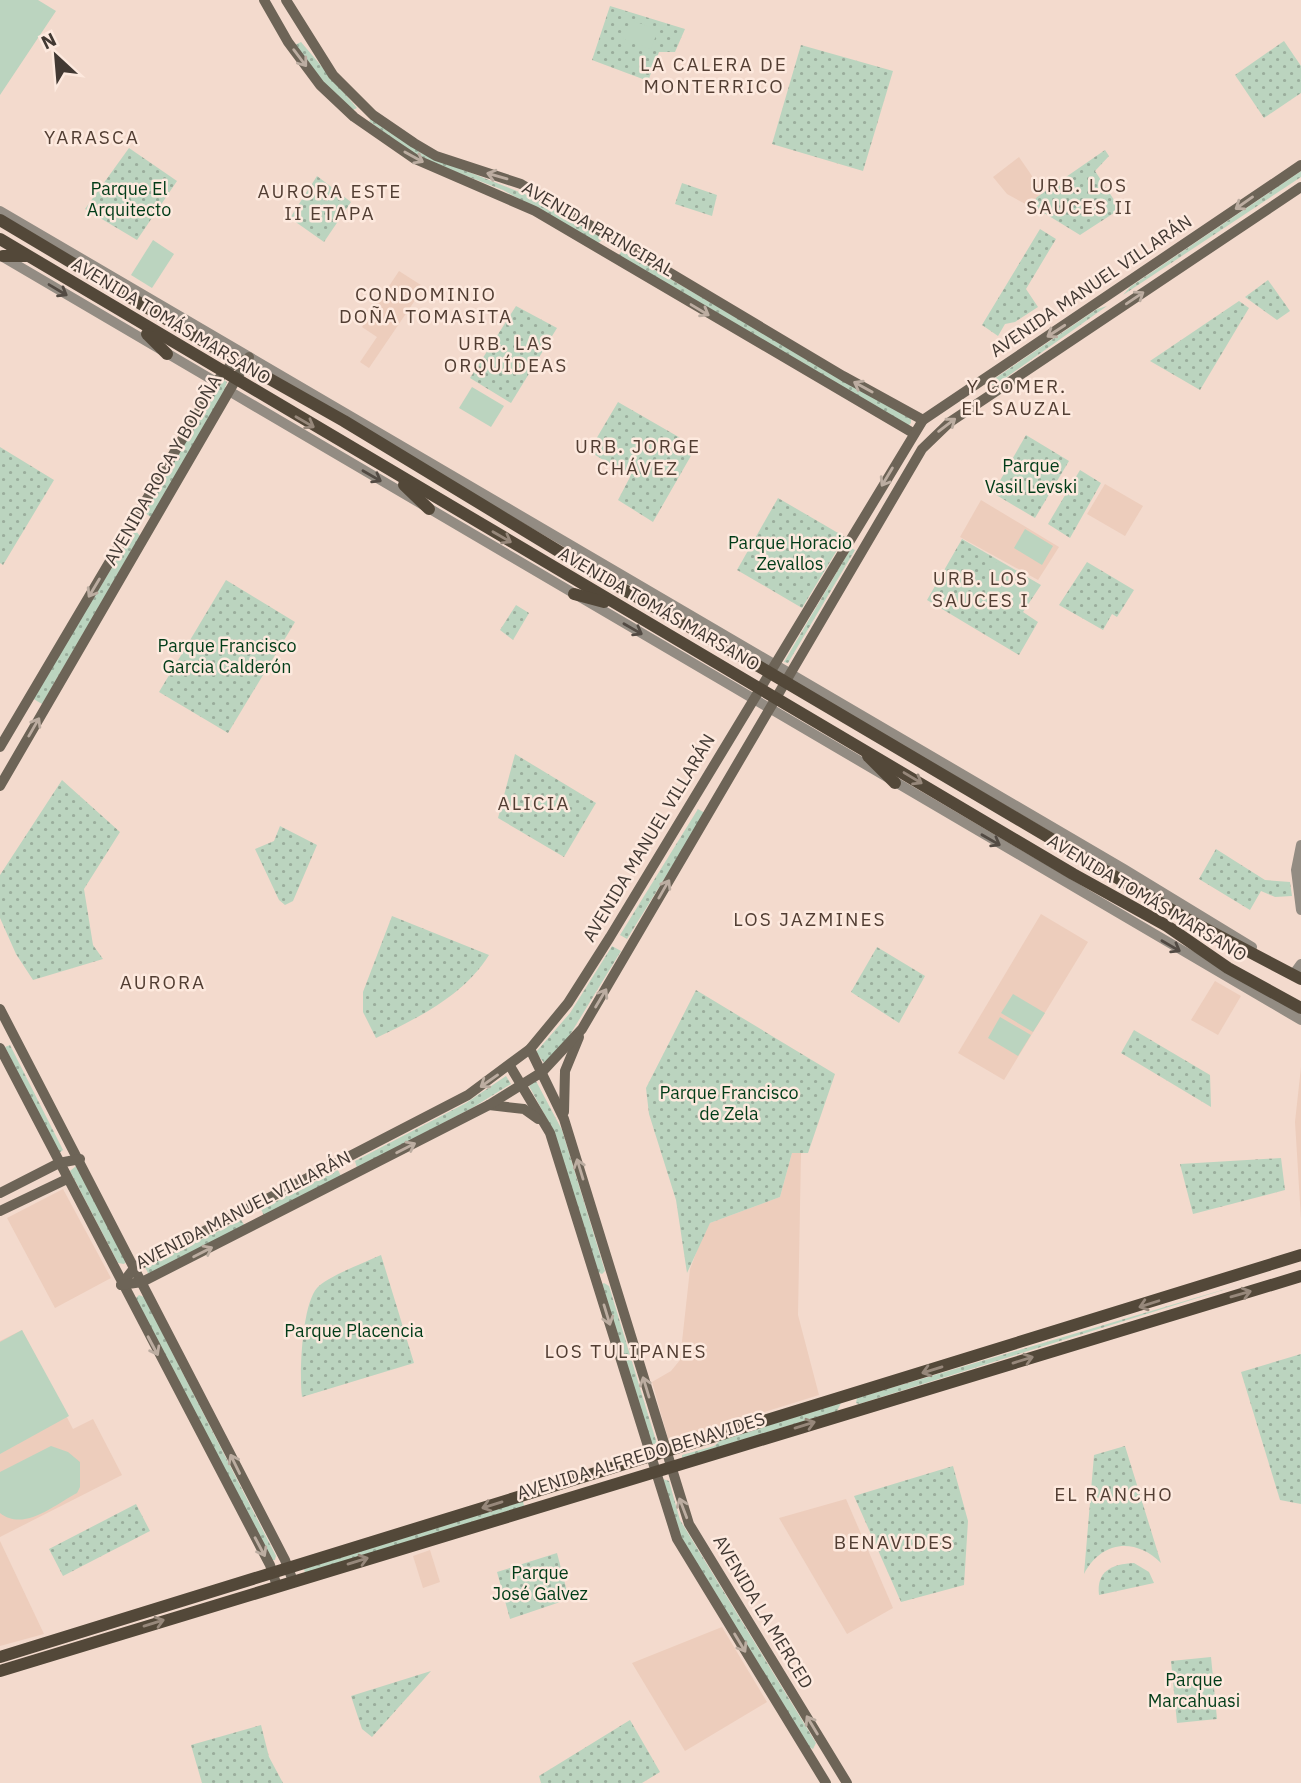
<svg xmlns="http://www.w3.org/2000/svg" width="1301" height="1783" viewBox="0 0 1301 1783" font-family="'IBM Plex Sans',sans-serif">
<defs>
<pattern id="grass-dots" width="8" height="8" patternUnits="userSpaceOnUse" patternTransform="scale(1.75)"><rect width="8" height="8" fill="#bbd4bf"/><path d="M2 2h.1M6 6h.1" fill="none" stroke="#9aad9c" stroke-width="1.8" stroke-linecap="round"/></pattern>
</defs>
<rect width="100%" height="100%" fill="#f3dacd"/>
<g fill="#edcdbc">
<polygon points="1019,157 1043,192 1029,206 1007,194 993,177"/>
<polygon points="399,271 424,287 369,368 360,362 377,337 362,327"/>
<polygon points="1105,484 1143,506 1125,536 1087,514"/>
<polygon points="981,500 1059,547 1038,580 960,537"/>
<polygon points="1041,914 1088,942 1004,1080 958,1053"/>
<polygon points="1215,981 1241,996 1218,1035 1191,1020"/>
<polygon points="1301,1067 1301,1219 1295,1122"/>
<polygon points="792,1153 801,1153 798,1315 819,1395 669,1442 652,1382 671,1371 680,1360 690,1269 705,1230 710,1223 780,1197"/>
<polygon points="63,1189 111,1278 55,1308 7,1218"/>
<polygon points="22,1330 73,1429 93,1419 122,1475 0,1537 0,1341"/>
<polygon points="846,1499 893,1608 847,1634 779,1518"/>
<polygon points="0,1541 44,1634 0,1646"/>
<polygon points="430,1550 440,1582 423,1588 413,1556"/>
<polygon points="722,1627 767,1702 685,1751 632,1663"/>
</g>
<g fill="url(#grass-dots)">
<polygon points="610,6 685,29 675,52 659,52 648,81 592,60"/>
<polygon points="1284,41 1301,66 1301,93 1264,118 1235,75"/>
<polygon points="301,42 357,108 351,111 321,81 295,45"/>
<polygon points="801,45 893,71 863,171 772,144"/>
<polygon points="372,118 423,154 532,197 604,239 598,243 503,190 417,157 369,121"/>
<polygon points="129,148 177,181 137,240 85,209"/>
<polygon points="1105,150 1109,156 1095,171 1120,209 1080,235 1031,205 1037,197"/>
<polygon points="1301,171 1301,177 1123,295 1130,287"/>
<polygon points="317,176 351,202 324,242 290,218"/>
<polygon points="682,183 717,195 712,216 675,204"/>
<polygon points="1040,229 1056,239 1026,289 1038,307 1015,322 1005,324 998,336 982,325"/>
<polygon points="622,251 911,419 911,423 908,426 618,256"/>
<polygon points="1268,280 1290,311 1277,320 1245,297"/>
<polygon points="1239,301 1249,308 1200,390 1150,361"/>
<polygon points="516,306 557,328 511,403 470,378"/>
<polygon points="1107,306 997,384 986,387 994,379 1097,309"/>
<polygon points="224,380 227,382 223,393 152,518 144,512 204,407"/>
<polygon points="618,402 696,447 653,522 618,500 630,477 589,451"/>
<polygon points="1026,435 1069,461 1035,518 993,493"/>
<polygon points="0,447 54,480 3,565 0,563"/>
<polygon points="1080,470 1101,483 1070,538 1048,524"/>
<polygon points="778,498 845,537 802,608 737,570"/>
<polygon points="135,530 140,536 42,704 32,698"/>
<polygon points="962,539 1041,585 1023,612 1038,622 1019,655 927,600"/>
<polygon points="851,548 855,550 788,663 784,662"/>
<polygon points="1087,562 1134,590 1117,617 1112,614 1103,630 1059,605"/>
<polygon points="226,580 295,622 228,733 159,692"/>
<polygon points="516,605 529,613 513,640 500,630"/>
<polygon points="515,754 596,803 564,857 498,818"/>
<polygon points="62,780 120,832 84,889 93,945 103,959 33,980 16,954 0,918 0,875"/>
<polygon points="698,809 705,813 627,939 620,935"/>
<polygon points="280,826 317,845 293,901 285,905 279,900 255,849 274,841"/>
<polygon points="1216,849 1265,880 1290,882 1292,896 1275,897 1261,891 1250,910 1199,879"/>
<path d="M392,916L489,955C463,996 418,1018 376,1038L363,1012V992Z"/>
<polygon points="612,946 621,951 568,1038 544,1063 536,1052 570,1013"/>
<polygon points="877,947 925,976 899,1023 851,992"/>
<polygon points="696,990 835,1074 808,1153 792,1153 780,1197 710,1223 687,1273 676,1200 649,1114 646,1088"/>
<polygon points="1134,1030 1210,1075 1211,1107 1121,1053"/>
<polygon points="10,1045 63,1150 58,1154 5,1047"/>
<polygon points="506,1076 511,1084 472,1108 357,1168 355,1161 466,1103"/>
<polygon points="536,1081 562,1130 605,1271 602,1274 597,1272 552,1128 529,1086"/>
<polygon points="1281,1158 1285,1190 1193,1214 1180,1164"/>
<polygon points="76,1166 126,1262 124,1264 118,1263 70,1171"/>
<polygon points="338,1170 341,1176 264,1216 261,1209"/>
<polygon points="241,1220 245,1226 149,1275 145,1267"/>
<path d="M381,1255L414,1363L302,1397C299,1374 302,1305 317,1288C326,1277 366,1262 381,1255Z"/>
<polygon points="604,1283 609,1286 657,1444 651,1444 602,1284"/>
<polygon points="1239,1285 859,1404 856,1403 857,1398"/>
<polygon points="139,1295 144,1297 276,1556 275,1560 272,1560 135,1299"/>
<polygon points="1301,1354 1301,1504 1280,1500 1241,1372"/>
<polygon points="841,1403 837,1411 682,1458 682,1455 714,1446 721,1440"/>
<path d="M1125,1446L1161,1563C1135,1537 1101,1541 1084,1574L1094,1455Z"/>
<polygon points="953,1466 968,1521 964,1585 901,1602 854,1496"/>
<polygon points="663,1479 669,1481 680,1520 816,1743 813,1749 809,1747 680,1538"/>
<polygon points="523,1501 524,1506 305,1573 304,1569"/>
<polygon points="136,1504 150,1531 63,1576 49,1549"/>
<polygon points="557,1553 569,1599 510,1619 497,1572"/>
<path d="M1134,1563L1149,1572L1154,1583L1099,1595C1096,1571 1112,1564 1134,1563Z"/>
<polygon points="1211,1657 1217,1719 1177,1723 1171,1661"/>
<polygon points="431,1671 372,1737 362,1729 351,1696"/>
<polygon points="630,1720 660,1772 642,1783 541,1783 539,1776"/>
<polygon points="261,1725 269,1757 283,1783 202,1783 191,1745"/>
</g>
<g fill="#bbd4bf">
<polygon points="0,0 38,0 56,11 0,95"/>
<polygon points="631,20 658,30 651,49 623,39"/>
<polygon points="153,240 174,254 152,288 131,275"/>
<polygon points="472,387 504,406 491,427 459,408"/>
<polygon points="1025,529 1053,546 1042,565 1014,548"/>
<polygon points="997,561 1036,583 1020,607 983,586"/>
<polygon points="1013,994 1045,1013 1033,1032 1001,1013"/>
<polygon points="1000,1017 1031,1035 1018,1056 988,1038"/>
<polygon points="22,1330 69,1416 0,1454 0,1342"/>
<path d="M51,1446L68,1452L80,1462V1487L77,1493C54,1505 24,1532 0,1513V1472Z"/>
</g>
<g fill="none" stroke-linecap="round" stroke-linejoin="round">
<g stroke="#938c83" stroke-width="10">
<polyline points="0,211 1124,869 1252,947"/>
<polyline points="3,257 216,382"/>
<polyline points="229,391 1301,1020"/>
<polyline points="1301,845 1296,870 1301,910"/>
<polyline points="1293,975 1301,964"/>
</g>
<g stroke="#6d6457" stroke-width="10">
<polyline points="264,0 288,42 320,85 354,117 393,144 415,159 535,211 913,433"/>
<polyline points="286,0 333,75 373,115 414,143 436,156 521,184 843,376 923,420"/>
<polyline points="0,747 216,382 229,367 243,360"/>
<polyline points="0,786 249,357"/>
<polyline points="0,1009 285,1560 293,1581"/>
<polyline points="0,1048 270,1565 277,1586"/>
<polyline points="530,1049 564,1119 689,1524 847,1783"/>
<polyline points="510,1066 550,1133 677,1539 826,1783"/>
<polyline points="489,1105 524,1109 538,1119"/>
<polyline points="564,1112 565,1071 579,1037"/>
<polyline points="0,1193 59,1163 80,1159"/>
<polyline points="0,1211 67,1179"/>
<polyline points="121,1285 135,1267 468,1095 530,1049 568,1003 610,937 923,420 1301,165"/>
<polyline points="121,1285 142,1282 489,1105 542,1072 582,1029 922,449 950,422 1301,187"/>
</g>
<g stroke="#534839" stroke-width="12">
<polyline points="0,220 220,351 344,421 593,572 760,667 1187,919 1301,979"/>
<polyline points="0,239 1073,874 1167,926 1228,968 1301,1008"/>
<polyline points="3,256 26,256"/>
<polyline points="147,334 167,354"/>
<polyline points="404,485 429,509"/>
<polyline points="574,594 604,602"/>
<polyline points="868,756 895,783"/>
<polyline points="0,1657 1301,1255"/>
<polyline points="0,1671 1301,1276"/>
</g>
</g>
<defs><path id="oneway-shaft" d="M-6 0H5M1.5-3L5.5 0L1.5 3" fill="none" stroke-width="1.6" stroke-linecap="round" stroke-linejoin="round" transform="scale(1.75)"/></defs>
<g stroke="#bcada1">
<use href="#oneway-shaft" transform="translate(300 58) rotate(53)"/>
<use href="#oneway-shaft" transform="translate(414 157) rotate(29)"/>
<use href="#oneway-shaft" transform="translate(497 176) rotate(-164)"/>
<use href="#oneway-shaft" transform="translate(1244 203) rotate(145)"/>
<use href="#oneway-shaft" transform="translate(1135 298) rotate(-34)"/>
<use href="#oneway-shaft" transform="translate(700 310) rotate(31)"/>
<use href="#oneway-shaft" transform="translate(1056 331) rotate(147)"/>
<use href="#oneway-shaft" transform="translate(863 387) rotate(-151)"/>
<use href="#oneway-shaft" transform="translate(947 425) rotate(-37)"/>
<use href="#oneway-shaft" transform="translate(887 477) rotate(121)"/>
<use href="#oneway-shaft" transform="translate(94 588) rotate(121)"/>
<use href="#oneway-shaft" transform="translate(34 727) rotate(-60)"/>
<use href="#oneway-shaft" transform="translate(664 889) rotate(-60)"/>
<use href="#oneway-shaft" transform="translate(601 998) rotate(-59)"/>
<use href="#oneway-shaft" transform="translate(489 1081) rotate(145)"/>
<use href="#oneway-shaft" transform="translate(406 1148) rotate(-27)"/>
<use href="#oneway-shaft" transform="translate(580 1169) rotate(-107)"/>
<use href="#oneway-shaft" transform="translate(203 1252) rotate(-27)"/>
<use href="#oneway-shaft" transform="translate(607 1315) rotate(73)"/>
<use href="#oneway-shaft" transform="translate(153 1346) rotate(62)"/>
<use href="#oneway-shaft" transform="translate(646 1387) rotate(-107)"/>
<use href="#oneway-shaft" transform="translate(235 1464) rotate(-116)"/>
<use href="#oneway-shaft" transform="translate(683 1508) rotate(-111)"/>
<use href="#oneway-shaft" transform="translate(260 1547) rotate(62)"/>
<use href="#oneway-shaft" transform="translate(740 1643) rotate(59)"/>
<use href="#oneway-shaft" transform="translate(812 1725) rotate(-121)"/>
</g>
<g stroke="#524a43">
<use href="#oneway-shaft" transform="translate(58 290) rotate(31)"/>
<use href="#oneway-shaft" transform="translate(372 476) rotate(30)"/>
<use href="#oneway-shaft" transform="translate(633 629) rotate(30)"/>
<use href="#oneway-shaft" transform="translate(991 840) rotate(30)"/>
<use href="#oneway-shaft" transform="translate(1171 946) rotate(30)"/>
</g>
<g stroke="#97887b">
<use href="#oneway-shaft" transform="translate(305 422) rotate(30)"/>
<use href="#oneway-shaft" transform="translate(502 537) rotate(30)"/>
<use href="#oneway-shaft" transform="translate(913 778) rotate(31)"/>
<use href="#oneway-shaft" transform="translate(1241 1294) rotate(-16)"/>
<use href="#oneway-shaft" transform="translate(1149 1304) rotate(162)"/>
<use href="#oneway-shaft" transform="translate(1023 1360) rotate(-17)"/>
<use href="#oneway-shaft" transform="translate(932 1370) rotate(163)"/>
<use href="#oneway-shaft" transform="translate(805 1425) rotate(-17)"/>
<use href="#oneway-shaft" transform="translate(492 1505) rotate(163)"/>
<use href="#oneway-shaft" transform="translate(358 1561) rotate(-17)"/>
<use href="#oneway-shaft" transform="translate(154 1623) rotate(-17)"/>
</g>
<g text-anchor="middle" stroke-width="5" stroke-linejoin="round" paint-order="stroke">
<g font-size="18" fill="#013c18" stroke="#fde9de">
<text x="129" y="195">Parque El<tspan x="129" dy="21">Arquitecto</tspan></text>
<text x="1031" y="472">Parque<tspan x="1031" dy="21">Vasil Levski</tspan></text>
<text x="790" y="549">Parque Horacio<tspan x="790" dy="21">Zevallos</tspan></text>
<text x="227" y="652">Parque Francisco<tspan x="227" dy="21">Garcia Calderón</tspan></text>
<text x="729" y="1099">Parque Francisco<tspan x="729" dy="21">de Zela</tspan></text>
<text x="354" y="1337">Parque Placencia</text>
<text x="540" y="1579">Parque<tspan x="540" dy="21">José Galvez</tspan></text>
<text x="1194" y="1686">Parque<tspan x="1194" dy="21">Marcahuasi</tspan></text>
</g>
<g font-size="18" fill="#423933" stroke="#fde9de">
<text transform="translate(598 229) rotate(30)" y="6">AVENIDA PRINCIPAL</text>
<text transform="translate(1091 286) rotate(-34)" y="6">AVENIDA MANUEL VILLARÁN</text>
<text transform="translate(171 321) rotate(31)" y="6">AVENIDA TOMÁS MARSANO</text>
<text transform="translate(163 470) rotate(-60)" y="6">AVENIDA ROCA Y BOLOÑA</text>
<text transform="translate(659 609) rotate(30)" y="6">AVENIDA TOMÁS MARSANO</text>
<text transform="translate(649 838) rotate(-59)" y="6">AVENIDA MANUEL VILLARÁN</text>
<text transform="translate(1147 898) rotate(31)" y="6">AVENIDA TOMÁS MARSANO</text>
<text transform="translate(243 1210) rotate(-27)" y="6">AVENIDA MANUEL VILLARÁN</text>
<text transform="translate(641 1456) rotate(-17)" y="6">AVENIDA ALFREDO BENAVIDES</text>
<text transform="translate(763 1612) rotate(59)" y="6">AVENIDA LA MERCED</text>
</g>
<g font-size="19" letter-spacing="2" fill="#523e33" stroke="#fde9de">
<text x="714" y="71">LA CALERA DE<tspan x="714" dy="22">MONTERRICO</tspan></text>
<text x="92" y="144">YARASCA</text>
<text x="1080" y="192">URB. LOS<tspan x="1080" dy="22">SAUCES II</tspan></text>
<text x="330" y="198">AURORA ESTE<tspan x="330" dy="22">II ETAPA</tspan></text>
<text x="426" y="301">CONDOMINIO<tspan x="426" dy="22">DOÑA TOMASITA</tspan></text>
<text x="506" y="350">URB. LAS<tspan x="506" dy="22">ORQUÍDEAS</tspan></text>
<text x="1017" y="393">Y COMER.<tspan x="1017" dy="22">EL SAUZAL</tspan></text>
<text x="638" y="453">URB. JORGE<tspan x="638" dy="22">CHÁVEZ</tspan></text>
<text x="981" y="585">URB. LOS<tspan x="981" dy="22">SAUCES I</tspan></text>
<text x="534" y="810">ALICIA</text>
<text x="810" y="926">LOS JAZMINES</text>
<text x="163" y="989">AURORA</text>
<text x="626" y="1358">LOS TULIPANES</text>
<text x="1114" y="1501">EL RANCHO</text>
<text x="894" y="1549">BENAVIDES</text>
</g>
</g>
<g transform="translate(56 56) rotate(334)" stroke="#fde9de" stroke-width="5" paint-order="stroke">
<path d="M0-5L12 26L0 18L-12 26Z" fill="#423933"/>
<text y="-10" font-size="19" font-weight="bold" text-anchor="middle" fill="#423933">N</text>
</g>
</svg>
